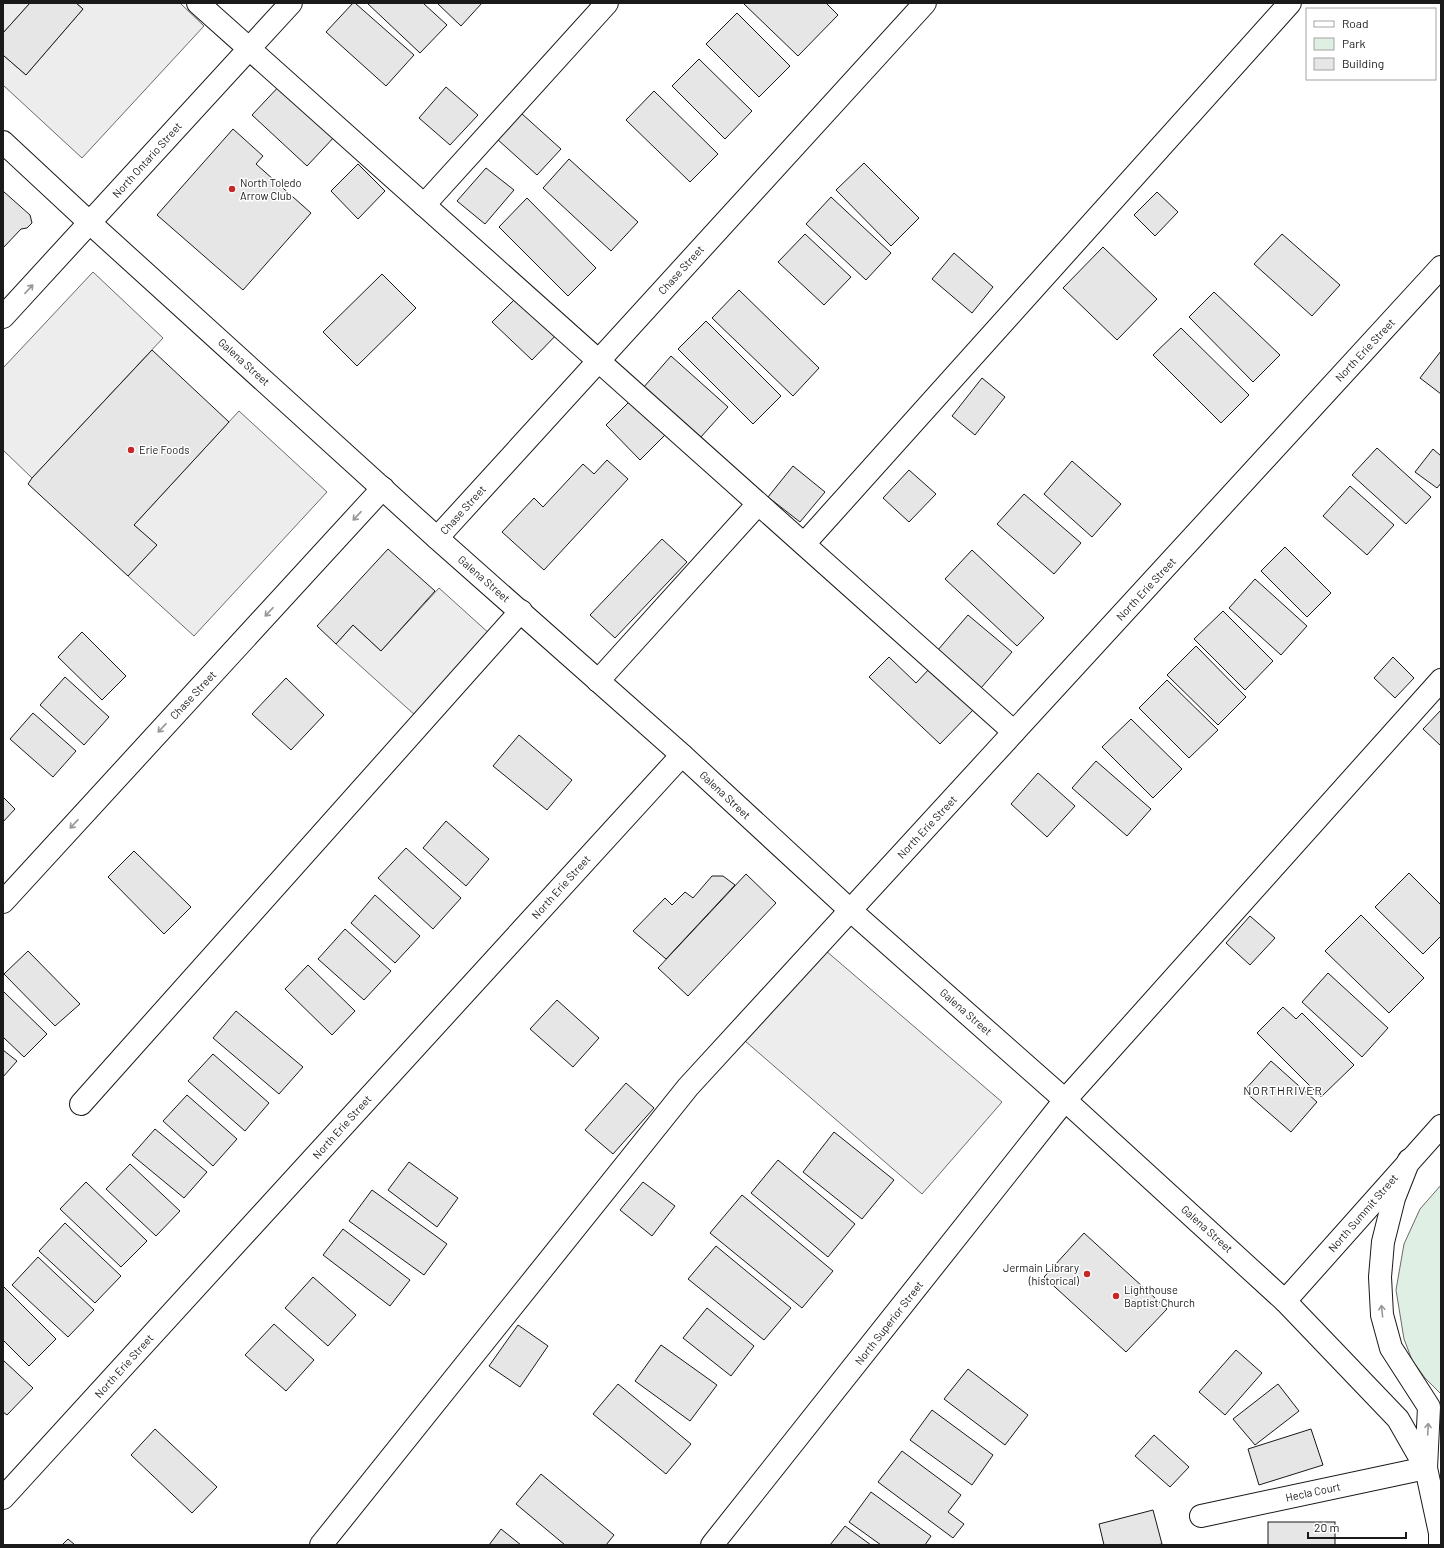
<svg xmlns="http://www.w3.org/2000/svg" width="1444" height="1548" viewBox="0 0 1444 1548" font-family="Barlow,sans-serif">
<rect width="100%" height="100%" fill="#fff"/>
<polygon fill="#e0efe3" stroke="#6a6a6a" points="1441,1185 1441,1394 1425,1378 1412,1360 1404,1339 1396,1290 1404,1244 1420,1209"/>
<g fill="#ededed" stroke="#6a6a6a">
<polygon points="3,3 30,3 3,33"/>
<polygon points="76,3 180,3 204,26 82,158 3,85 3,55 26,75 83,9"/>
<polygon points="93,272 163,338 32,478 3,450 3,368"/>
<polygon points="239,411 327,492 194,636 128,576 156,545 134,525"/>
<polygon points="439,588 491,635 416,716 336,644 353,625 381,651"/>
<polygon points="825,950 1002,1102 922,1194 745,1041"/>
</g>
<g fill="#e6e6e6" stroke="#1a1a1a">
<polygon points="30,3 76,3 83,9 26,75 3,55 3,33"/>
<polygon points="353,3 355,3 414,55 386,86 326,32"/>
<polygon points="367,3 423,3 447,25 420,53"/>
<polygon points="437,3 482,3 461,26"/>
<polygon points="745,3 826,3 838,15 798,56 744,4"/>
<polygon points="737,13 790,66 759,97 706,44"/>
<polygon points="699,59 752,111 725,139 672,86"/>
<polygon points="283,82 337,134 307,166 252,115"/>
<polygon points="446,87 478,115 450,145 419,118"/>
<polygon points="654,91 718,154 690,182 626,120"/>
<polygon points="521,113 561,149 537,175 497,139"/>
<polygon points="233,129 263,156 256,164 311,213 243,290 157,215"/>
<polygon points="569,159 638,222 611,251 543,188"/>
<polygon points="864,163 919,218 891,246 836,190"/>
<polygon points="358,164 385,191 358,219 331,191"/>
<polygon points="486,168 514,190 485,224 457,201"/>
<polygon points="3,191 30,215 32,223 27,228 21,229 3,248"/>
<polygon points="1157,192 1178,212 1155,236 1134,215"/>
<polygon points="831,197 891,253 866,280 806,224"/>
<polygon points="527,198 596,268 568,296 499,227"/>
<polygon points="805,234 851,277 824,305 778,262"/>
<polygon points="1282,234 1340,285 1312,316 1254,264"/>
<polygon points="1103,247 1157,299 1117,340 1063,288"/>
<polygon points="954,253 993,287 972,313 932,279"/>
<polygon points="382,274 416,308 357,366 323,332"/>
<polygon points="739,290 819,368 793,396 712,318"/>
<polygon points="1214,292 1280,355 1253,382 1189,317"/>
<polygon points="521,293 560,331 532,360 492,322"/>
<polygon points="706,321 781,396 753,424 678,349"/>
<polygon points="1181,328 1249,395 1221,423 1153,355"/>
<polygon points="152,350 229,422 134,525 157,545 128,576 28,484 32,478"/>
<polygon points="1441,351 1441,394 1420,378"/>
<polygon points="671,356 728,407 700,438 643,388"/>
<polygon points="982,378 1005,397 975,435 952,416"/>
<polygon points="633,398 667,433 640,460 606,425"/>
<polygon points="1377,448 1431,497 1406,524 1352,475"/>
<polygon points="1433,449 1441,456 1441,483 1437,488 1415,472"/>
<polygon points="607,460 628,479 544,570 502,532 534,498 543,507 583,464 594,474"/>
<polygon points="1072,461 1121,504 1092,537 1044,494"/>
<polygon points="793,466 825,492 800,522 768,497"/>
<polygon points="909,470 936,494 909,522 883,498"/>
<polygon points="1350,486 1394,525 1367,555 1323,516"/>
<polygon points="1024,494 1081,543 1054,574 997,524"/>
<polygon points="662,539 687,562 615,638 590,615"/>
<polygon points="1285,547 1331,593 1307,617 1261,571"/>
<polygon points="388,549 435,591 381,651 353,625 336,644 317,626"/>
<polygon points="972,550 1044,618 1017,646 945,579"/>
<polygon points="1255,579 1307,626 1281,655 1229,608"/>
<polygon points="1223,611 1273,661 1245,690 1194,639"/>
<polygon points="968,615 1012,652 981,688 937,651"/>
<polygon points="82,632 126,676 102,700 58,657"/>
<polygon points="1196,646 1246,697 1218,725 1167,675"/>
<polygon points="889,657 916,683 931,667 974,709 940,744 869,677"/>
<polygon points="1393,657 1414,678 1395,698 1374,678"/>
<polygon points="65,677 109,717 84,745 40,705"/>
<polygon points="286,678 324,715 291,750 252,714"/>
<polygon points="1167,680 1218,730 1189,758 1139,708"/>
<polygon points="1441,710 1441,746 1423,729"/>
<polygon points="33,713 76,751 53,777 10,739"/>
<polygon points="1131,719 1182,769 1153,798 1102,747"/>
<polygon points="519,735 572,780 547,810 493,766"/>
<polygon points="1096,761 1151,809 1127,836 1072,788"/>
<polygon points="1038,773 1075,806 1047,837 1011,804"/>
<polygon points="3,797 15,809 3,822"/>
<polygon points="446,821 489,859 466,886 423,848"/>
<polygon points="406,848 461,898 433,929 378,878"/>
<polygon points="134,851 191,907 164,934 108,877"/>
<polygon points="1409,873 1441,905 1441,936 1423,954 1375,907"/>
<polygon points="746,874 776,903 688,996 658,968"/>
<polygon points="712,876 723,876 735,885 666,959 633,931 665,898 672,905 685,892 693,898"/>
<polygon points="375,895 420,936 395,963 351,923"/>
<polygon points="1361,915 1424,978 1389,1013 1325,951"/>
<polygon points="1250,916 1275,938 1250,965 1226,943"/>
<polygon points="345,929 391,971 364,1000 318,959"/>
<polygon points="28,951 80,1004 55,1026 4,974"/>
<polygon points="308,965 355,1011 332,1035 285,989"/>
<polygon points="1328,973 1388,1028 1362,1057 1302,1002"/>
<polygon points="3,991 47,1034 24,1057 3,1037"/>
<polygon points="557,1000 599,1038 573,1067 530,1029"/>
<polygon points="1283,1007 1296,1019 1302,1013 1354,1065 1321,1097 1257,1033"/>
<polygon points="236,1011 303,1067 279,1094 213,1038"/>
<polygon points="3,1050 17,1061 3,1077"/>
<polygon points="213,1054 269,1103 245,1131 188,1081"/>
<polygon points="1271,1061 1317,1102 1291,1132 1244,1091"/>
<polygon points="626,1083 654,1108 613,1154 585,1130"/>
<polygon points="187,1095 237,1139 213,1166 163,1121"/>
<polygon points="155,1129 207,1172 184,1198 132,1155"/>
<polygon points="834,1132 894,1180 862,1219 803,1172"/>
<polygon points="778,1160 855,1224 828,1257 751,1193"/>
<polygon points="409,1162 458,1198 437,1227 388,1190"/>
<polygon points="130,1164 180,1211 156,1236 106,1189"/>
<polygon points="86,1182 147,1241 121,1267 60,1209"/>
<polygon points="643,1182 675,1206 652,1236 620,1210"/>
<polygon points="372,1190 447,1244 424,1275 349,1221"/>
<polygon points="742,1195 833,1271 802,1308 710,1233"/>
<polygon points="65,1223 121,1276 95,1303 39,1251"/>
<polygon points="343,1229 410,1280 390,1306 323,1255"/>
<polygon points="1084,1233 1167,1309 1126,1352 1044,1277"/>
<polygon points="716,1246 791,1308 764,1340 688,1279"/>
<polygon points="38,1257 94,1310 68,1337 12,1285"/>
<polygon points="313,1277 356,1315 328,1346 285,1308"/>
<polygon points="3,1286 56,1339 29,1366 3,1340"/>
<polygon points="707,1308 754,1346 731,1376 683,1338"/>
<polygon points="274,1324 314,1360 286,1391 245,1355"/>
<polygon points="518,1325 548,1346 520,1387 489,1366"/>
<polygon points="661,1345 717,1385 690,1421 635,1381"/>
<polygon points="1236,1350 1262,1373 1225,1415 1199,1392"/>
<polygon points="3,1360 33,1388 7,1415 3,1412"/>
<polygon points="968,1369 1028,1415 1005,1445 944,1399"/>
<polygon points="618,1384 691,1444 666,1474 593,1414"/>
<polygon points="1278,1384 1299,1411 1255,1445 1233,1419"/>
<polygon points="932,1410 993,1455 972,1485 910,1440"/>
<polygon points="155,1429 217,1487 192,1513 131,1455"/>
<polygon points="1311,1429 1323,1465 1259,1485 1248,1449"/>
<polygon points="1154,1435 1189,1467 1170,1487 1135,1456"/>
<polygon points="902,1451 961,1495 948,1512 964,1524 953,1538 878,1482"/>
<polygon points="541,1474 614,1535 606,1545 565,1545 516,1504"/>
<polygon points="871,1492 931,1536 925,1545 881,1545 849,1522"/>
<polygon points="1153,1510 1162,1544 1156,1545 1104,1545 1099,1524"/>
<rect x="1268" y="1522" width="67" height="23"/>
<polygon points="845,1526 871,1545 830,1545"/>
<polygon points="501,1529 521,1545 489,1545"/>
<polygon points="68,1539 75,1545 62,1545"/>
</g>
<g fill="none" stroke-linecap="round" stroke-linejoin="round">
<g stroke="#1a1a1a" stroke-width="24">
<g id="minor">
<polyline points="198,3 1014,732"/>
<polyline points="424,205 607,3"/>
<polyline points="3,317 291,3"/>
<polyline points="437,538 925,3"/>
<polyline points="804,544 1290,3"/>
<polyline points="598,681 758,504"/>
<polyline points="3,902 383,488"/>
<polyline points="81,1104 521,611"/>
<polyline points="3,1498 682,755"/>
<polyline points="1201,1516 1426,1468"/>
<polyline points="321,1545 688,1087 1441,267"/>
<polyline points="712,1545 1065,1100 1441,680"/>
</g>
</g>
<g stroke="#1a1a1a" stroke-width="24">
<g id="major">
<polyline points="3,142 90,223 437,538 682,755 850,910 1065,1100 1285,1301 1398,1419 1426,1468 1440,1533 1440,1545"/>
<polyline points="1409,1160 1394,1198 1383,1242 1380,1277 1382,1315 1391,1348 1429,1407 1426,1468"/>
<polyline points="1285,1301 1441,1126"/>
</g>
</g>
<use href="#minor" stroke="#fff" stroke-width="22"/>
<use href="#major" stroke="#fff" stroke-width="22"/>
</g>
<defs><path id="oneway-shaft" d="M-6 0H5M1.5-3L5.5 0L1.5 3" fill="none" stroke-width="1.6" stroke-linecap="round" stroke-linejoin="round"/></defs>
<g stroke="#989898">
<use href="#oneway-shaft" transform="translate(29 289) rotate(-47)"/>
<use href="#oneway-shaft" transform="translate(357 516) rotate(133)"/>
<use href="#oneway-shaft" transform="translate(269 612) rotate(133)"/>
<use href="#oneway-shaft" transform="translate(162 728) rotate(133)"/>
<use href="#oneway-shaft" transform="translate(74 824) rotate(133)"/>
<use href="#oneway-shaft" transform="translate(1382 1311) rotate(-96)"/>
<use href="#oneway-shaft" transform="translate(1428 1429) rotate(-87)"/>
</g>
<g fill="#c62828" stroke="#fff" stroke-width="1.5">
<circle cx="232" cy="189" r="4"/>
<circle cx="131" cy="450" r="4"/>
<circle cx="1087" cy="1274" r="4"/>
<circle cx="1116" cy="1296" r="4"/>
</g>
<g text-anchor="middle" stroke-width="3" stroke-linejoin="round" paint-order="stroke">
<g font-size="11" fill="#1a1a1a" stroke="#fff">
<text transform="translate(147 160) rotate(-48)" y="4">North Ontario Street</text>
<text transform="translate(681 270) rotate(-48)" y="4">Chase Street</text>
<text transform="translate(1365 350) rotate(-47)" y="4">North Erie Street</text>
<text transform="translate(244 362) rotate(42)" y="4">Galena Street</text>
<text transform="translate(463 510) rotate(-48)" y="4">Chase Street</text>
<text transform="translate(484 579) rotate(41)" y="4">Galena Street</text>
<text transform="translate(1146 589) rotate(-47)" y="4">North Erie Street</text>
<text transform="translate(193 695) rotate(-47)" y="4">Chase Street</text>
<text transform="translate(725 795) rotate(43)" y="4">Galena Street</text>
<text transform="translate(927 827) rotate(-47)" y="4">North Erie Street</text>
<text transform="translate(561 887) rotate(-48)" y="4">North Erie Street</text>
<text transform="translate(966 1012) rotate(41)" y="4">Galena Street</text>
<text transform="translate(342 1127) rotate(-48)" y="4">North Erie Street</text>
<text transform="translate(1363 1213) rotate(-49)" y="4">North Summit Street</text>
<text transform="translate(1207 1229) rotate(42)" y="4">Galena Street</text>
<text transform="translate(889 1323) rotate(-52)" y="4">North Superior Street</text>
<text transform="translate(124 1366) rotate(-48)" y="4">North Erie Street</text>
<text transform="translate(1313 1492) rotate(-12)" y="4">Hecla Court</text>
</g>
<g font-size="11" fill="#1a1a1a" stroke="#fff" text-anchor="start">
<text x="240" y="187">North Toledo<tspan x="240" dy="13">Arrow Club</tspan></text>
<text x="139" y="454">Erie Foods</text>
<text x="1079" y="1272" text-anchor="end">Jermain Library<tspan x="1079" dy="13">(historical)</tspan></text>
<text x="1124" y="1294">Lighthouse<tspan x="1124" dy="13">Baptist Church</tspan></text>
</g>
<g font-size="12" letter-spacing="1" fill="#1a1a1a" stroke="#fff">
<text x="1283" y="1095">NORTHRIVER</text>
</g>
</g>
<rect width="1444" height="1548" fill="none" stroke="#1a1a1a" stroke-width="8"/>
<rect x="1306" y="8" width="130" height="72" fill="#ffffff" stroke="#a3a3a3"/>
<rect x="1314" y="21" width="20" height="6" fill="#ffffff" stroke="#a3a3a3"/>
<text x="1342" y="28" font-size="12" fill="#1a1a1a">Road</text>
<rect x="1314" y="38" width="20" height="12" fill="#e0efe3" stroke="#a3a3a3"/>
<text x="1342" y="48" font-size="12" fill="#1a1a1a">Park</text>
<rect x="1314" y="58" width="20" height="12" fill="#e6e6e6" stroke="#a3a3a3"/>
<text x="1342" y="68" font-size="12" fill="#1a1a1a">Building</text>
<path d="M1308 1532v6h98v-6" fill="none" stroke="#1a1a1a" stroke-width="2"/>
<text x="1314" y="1532" font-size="12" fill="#1a1a1a" stroke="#ffffff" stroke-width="3" paint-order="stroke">20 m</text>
</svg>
